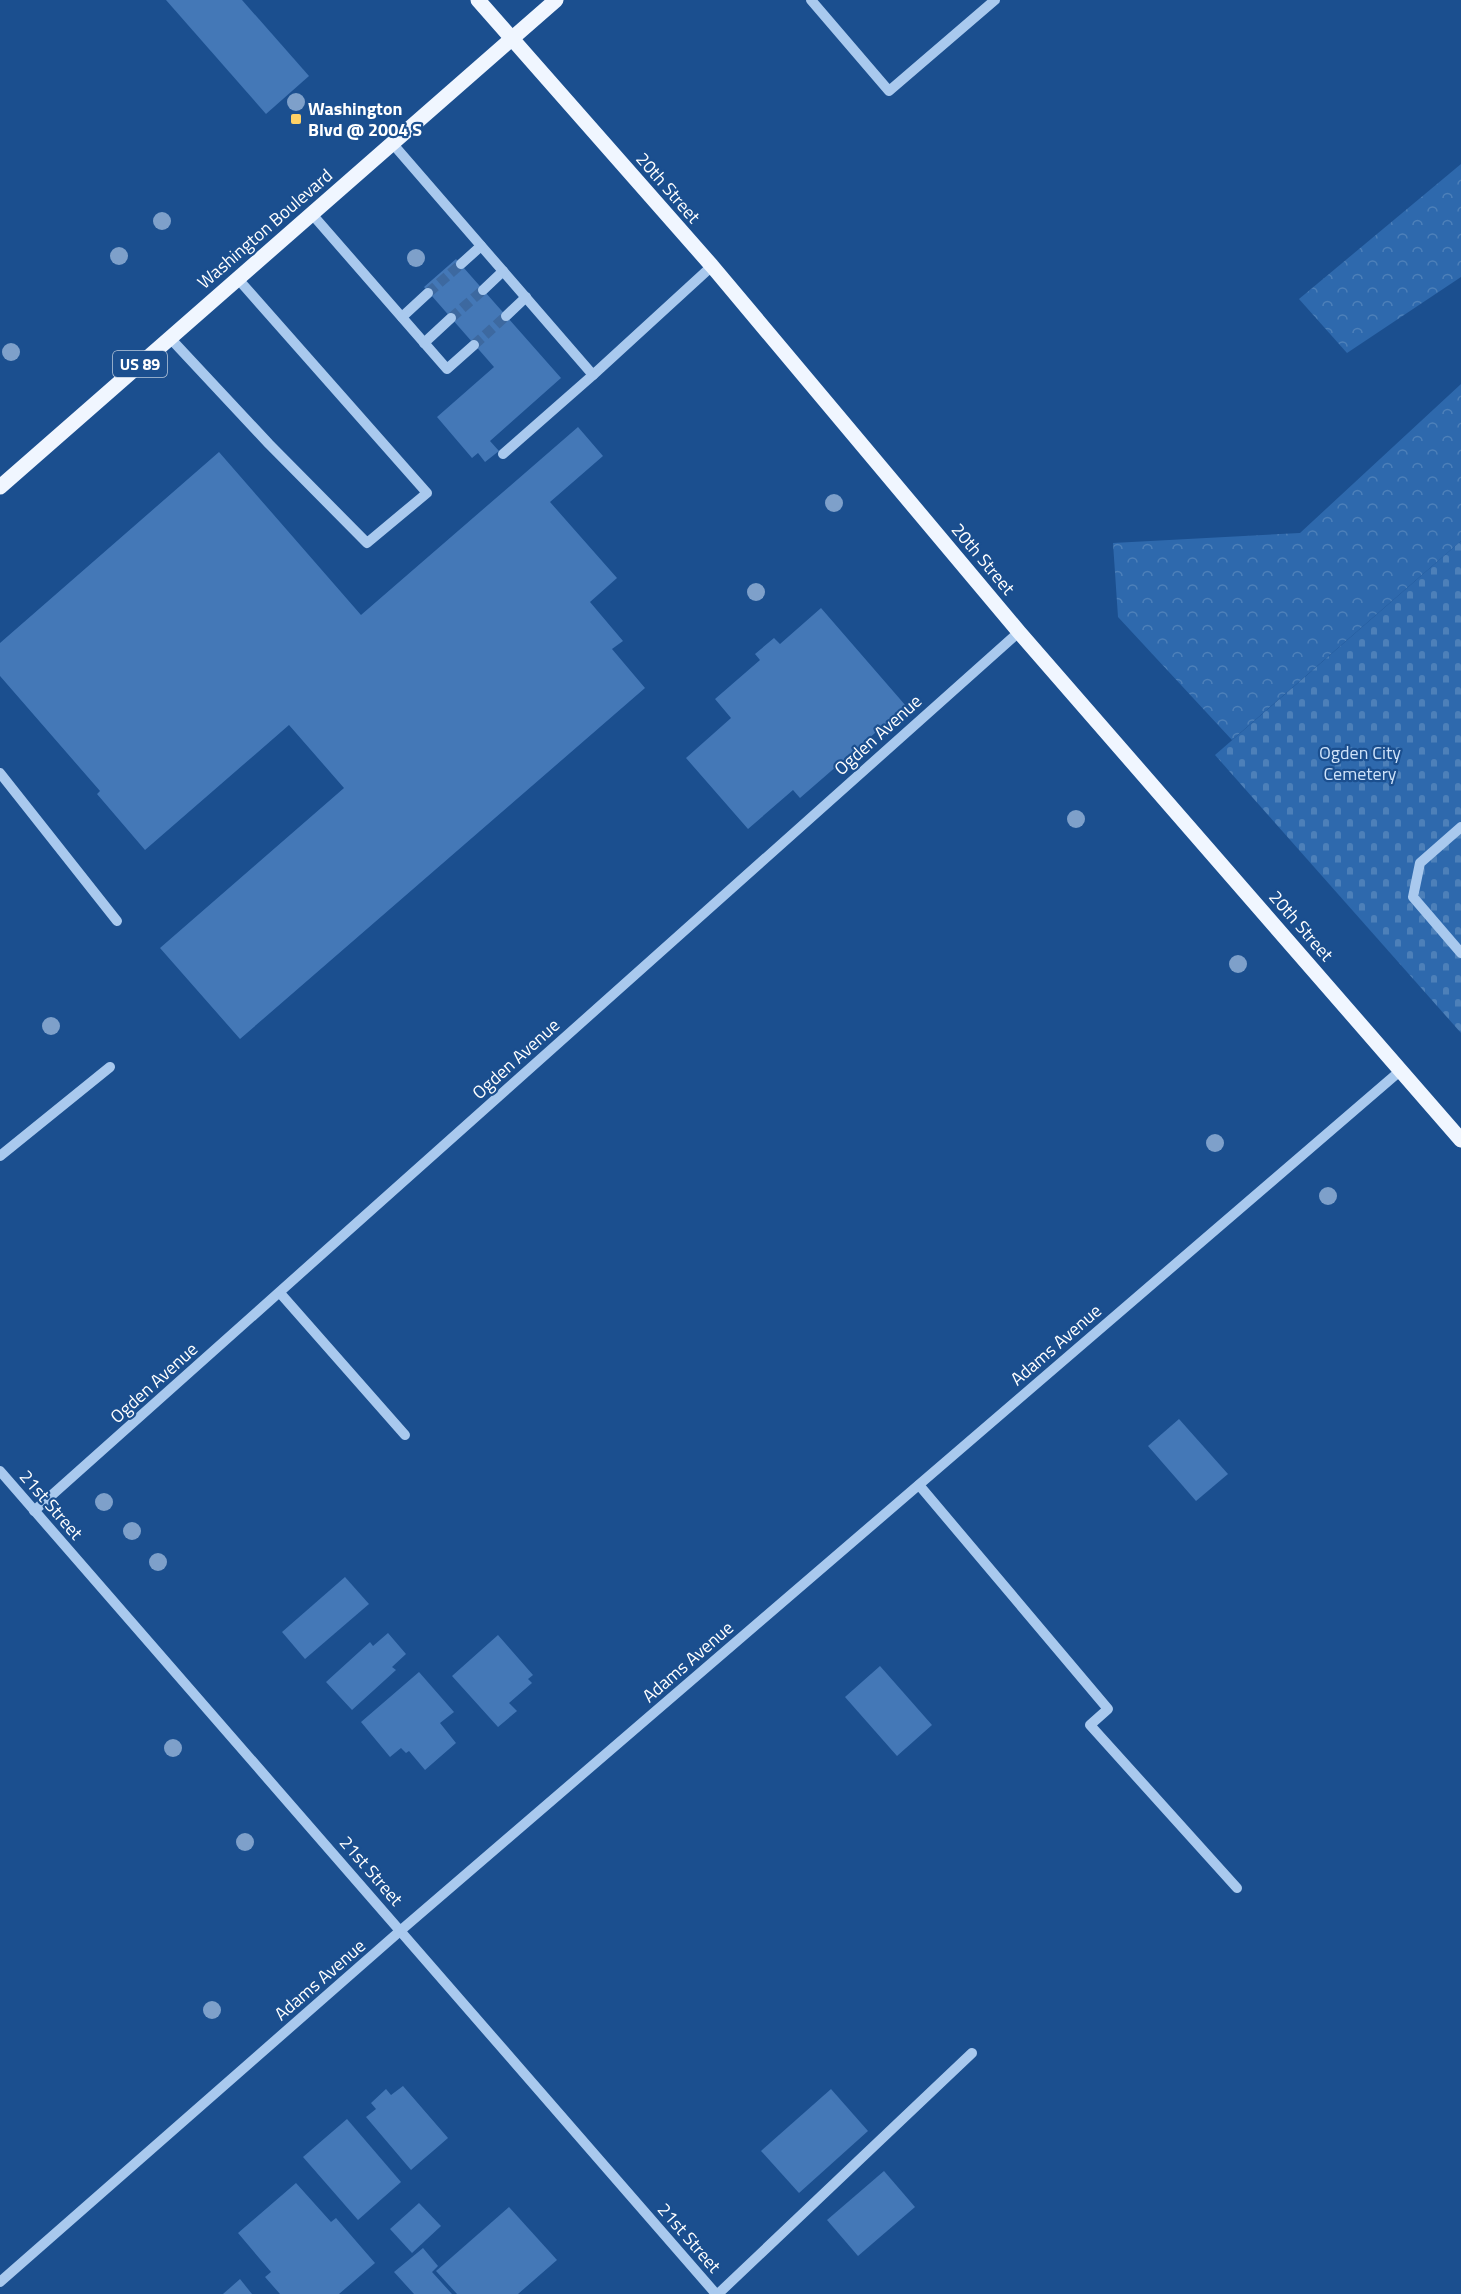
<svg xmlns="http://www.w3.org/2000/svg" width="1461" height="2294" viewBox="0 0 1461 2294" font-family="'Titillium Web',sans-serif">
<defs>
<pattern id="forest-crowns" width="20" height="18" patternUnits="userSpaceOnUse" patternTransform="scale(1.5)"><rect width="20" height="18" fill="#2e69ad"/><path d="M2 6a3 3 0 1 1 6 0M12 15a3 3 0 1 1 6 0" fill="none" stroke="#4d80b9"/></pattern>
<pattern id="cemetery-stones" width="16" height="16" patternUnits="userSpaceOnUse" patternTransform="scale(1.5)"><rect width="16" height="16" fill="#2e69ad"/><path d="M2 7V4a2 2 0 0 1 4 0v3zM10 15v-3a2 2 0 0 1 4 0v3z" fill="#4d80b9"/></pattern>
</defs>
<rect width="100%" height="100%" fill="#1b4f8f"/>
<g fill="url(#forest-crowns)">
<polygon points="1461,164 1461,277 1347,353 1299,299"/>
<polygon points="1461,384 1461,541 1232,740 1118,617 1113,543 1300,533"/>
</g>
<polygon fill="url(#cemetery-stones)" points="1461,541 1461,1033 1215,755"/>
<g fill="#4478b7">
<polygon points="166,0 242,0 309,76 266,114"/>
<polygon points="456,259 561,378 490,441 499,451 485,462 478,453 472,458 437,417 494,367 424,287"/>
<polygon points="578,427 603,456 550,502 617,578 590,602 623,641 612,649 645,688 240,1039 160,948 344,788 289,725 145,850 97,794 100,791 0,676 0,643 219,452 361,615"/>
<polygon points="821,608 906,706 800,798 793,790 748,829 686,758 731,718 715,699 760,660 755,654 774,638 780,644"/>
<polygon points="1179,1419 1228,1474 1196,1501 1148,1446"/>
<polygon points="345,1577 369,1604 305,1659 282,1632"/>
<polygon points="388,1633 406,1654 392,1667 396,1670 352,1710 326,1682 370,1642 373,1646"/>
<polygon points="498,1635 533,1675 528,1679 532,1683 509,1703 517,1711 498,1727 452,1676"/>
<polygon points="880,1666 932,1725 897,1756 845,1697"/>
<polygon points="419,1672 454,1712 440,1723 456,1743 425,1770 409,1751 406,1753 401,1748 390,1757 361,1722"/>
<polygon points="403,2086 448,2138 411,2170 366,2117 376,2109 371,2103 386,2089 391,2095"/>
<polygon points="831,2089 868,2131 799,2193 761,2151"/>
<polygon points="347,2119 401,2182 358,2220 303,2157"/>
<polygon points="884,2171 915,2207 858,2256 827,2220"/>
<polygon points="296,2183 331,2222 336,2218 375,2263 339,2294 280,2294 265,2277 271,2272 238,2233"/>
<polygon points="419,2203 441,2226 412,2253 390,2229"/>
<polygon points="509,2207 557,2260 518,2294 457,2294 436,2271"/>
<polygon points="423,2248 438,2266 432,2272 452,2294 414,2294 394,2272"/>
<polygon points="240,2279 252,2294 223,2294"/>
</g>
<g fill="none" stroke-linecap="round" stroke-linejoin="round">
<g stroke="#3d69a0" stroke-width="10" stroke-dasharray="10 5" stroke-linecap="butt">
<polyline points="428,293 461,264"/>
<polyline points="451,318 483,290"/>
<polyline points="474,345 506,316"/>
</g>
<g stroke="#a9c9ee" stroke-width="10">
<polyline points="811,0 889,91 995,0"/>
<polyline points="392,143 593,375 712,266"/>
<polyline points="311,213 447,369 474,345"/>
<polyline points="461,264 481,246"/>
<polyline points="483,290 503,271"/>
<polyline points="506,316 526,297"/>
<polyline points="402,317 428,293"/>
<polyline points="170,338 269,444 367,543 427,493 238,279"/>
<polyline points="424,343 451,318"/>
<polyline points="503,454 593,375"/>
<polyline points="0,773 117,921"/>
<polyline points="1461,827 1420,863 1413,897 1461,953"/>
<polyline points="0,1156 110,1067"/>
<polyline points="280,1293 405,1435"/>
<polyline points="0,1471 716,2294"/>
<polyline points="919,1485 1108,1709 1090,1725 1237,1888"/>
<polyline points="34,1511 1019,632"/>
<polyline points="0,2282 400,1931 1400,1071"/>
<polyline points="718,2294 972,2053"/>
</g>
<g stroke="#f0f6ff" stroke-width="15">
<polyline points="478,0 712,266 1019,632 1461,1140"/>
<polyline points="0,487 556,0"/>
</g>
</g>
<g fill="#7ea0ca">
<circle cx="296" cy="102" r="9"/>
<circle cx="162" cy="221" r="9"/>
<circle cx="119" cy="256" r="9"/>
<circle cx="416" cy="258" r="9"/>
<circle cx="11" cy="352" r="9"/>
<circle cx="834" cy="503" r="9"/>
<circle cx="756" cy="592" r="9"/>
<circle cx="1076" cy="819" r="9"/>
<circle cx="1238" cy="964" r="9"/>
<circle cx="51" cy="1026" r="9"/>
<circle cx="1215" cy="1143" r="9"/>
<circle cx="1328" cy="1196" r="9"/>
<circle cx="104" cy="1502" r="9"/>
<circle cx="132" cy="1531" r="9"/>
<circle cx="158" cy="1562" r="9"/>
<circle cx="173" cy="1748" r="9"/>
<circle cx="245" cy="1842" r="9"/>
<circle cx="212" cy="2010" r="9"/>
</g>
<rect fill="#ffd166" stroke="#1b4f8f" stroke-width="2" x="290" y="113" width="12" height="12" rx="3"/>
<g text-anchor="middle" stroke-width="4.5" stroke-linejoin="round" paint-order="stroke">
<rect fill="#1b4f8f" stroke="#bbcadd" stroke-width="1.5" x="113" y="351" width="54" height="26" rx="4.5"/>
<g font-size="16" font-weight="bold" fill="#fff">
<text x="140" y="370">US 89</text>
</g>
<g font-size="18" font-weight="bold" fill="#fff" stroke="#1b4f8f" text-anchor="start">
<text x="308" y="115">Washington<tspan x="308" dy="21">Blvd @ 2004 S</tspan></text>
</g>
<g font-size="18" fill="#fff" stroke="#1b4f8f">
<text transform="translate(668 188) rotate(49)" y="6">20th Street</text>
<text transform="translate(265 229) rotate(-41)" y="6">Washington Boulevard</text>
<text transform="translate(983 559) rotate(50)" y="6">20th Street</text>
<text transform="translate(878 735) rotate(-42)" y="6">Ogden Avenue</text>
<text transform="translate(1301 926) rotate(49)" y="6">20th Street</text>
<text transform="translate(516 1059) rotate(-42)" y="6">Ogden Avenue</text>
<text transform="translate(1056 1345) rotate(-41)" y="6">Adams Avenue</text>
<text transform="translate(154 1383) rotate(-42)" y="6">Ogden Avenue</text>
<text transform="translate(51 1505) rotate(49)" y="6">21st Street</text>
<text transform="translate(688 1662) rotate(-41)" y="6">Adams Avenue</text>
<text transform="translate(371 1871) rotate(49)" y="6">21st Street</text>
<text transform="translate(320 1980) rotate(-41)" y="6">Adams Avenue</text>
<text transform="translate(689 2238) rotate(49)" y="6">21st Street</text>
</g>
<g font-size="18" fill="#cfe3fa" stroke="#1b4f8f">
<text x="1360" y="759">Ogden City<tspan x="1360" dy="21">Cemetery</tspan></text>
</g>
</g>
</svg>
